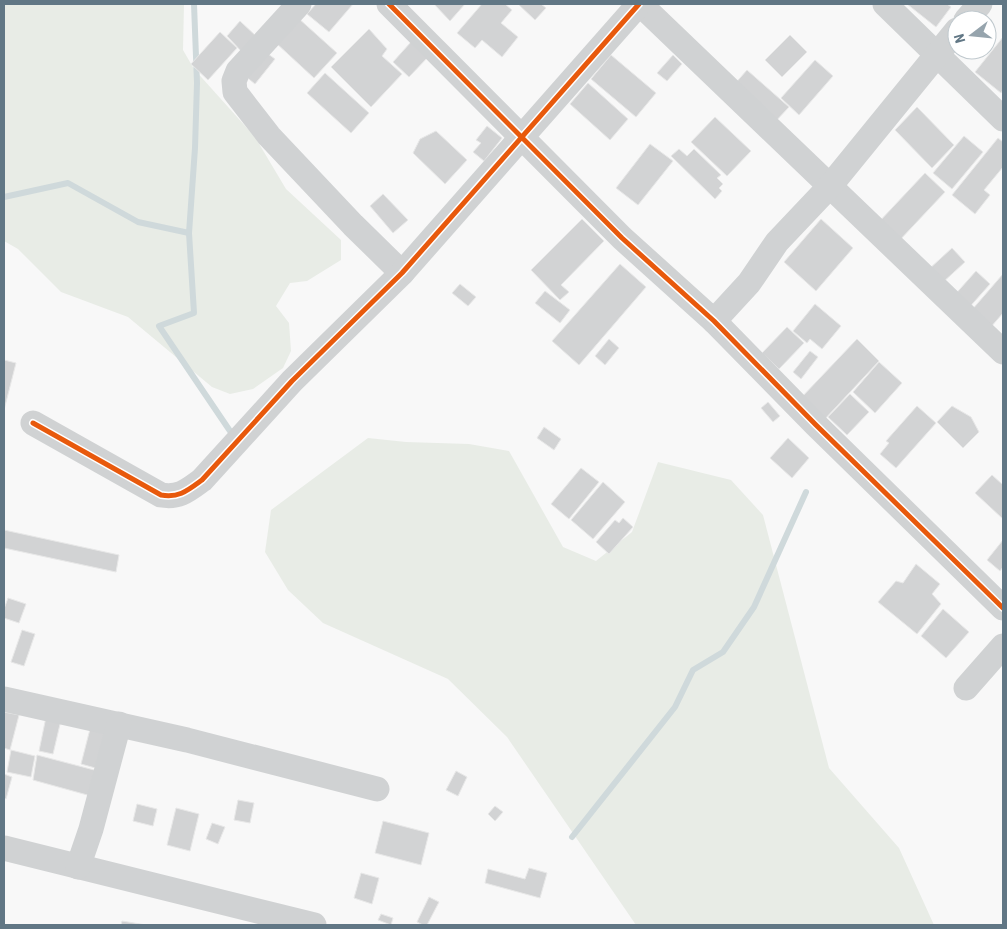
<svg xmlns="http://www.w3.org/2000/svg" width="1007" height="929" viewBox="0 0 1007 929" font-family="'Roboto Condensed',sans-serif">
<rect width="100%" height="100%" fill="#f8f8f8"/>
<g fill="#e8ece6">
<polygon points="4,4 184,4 183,50 194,69 255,137 286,189 341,240 341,260 307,281 290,283 276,306 289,323 291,351 283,368 253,389 230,394 212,387 128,317 61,292 18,249 4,241"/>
<polygon points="368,438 406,442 469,444 509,451 563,547 596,561 632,532 658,462 731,480 763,515 829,768 899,848 934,925 636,925 507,737 448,679 323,623 288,590 265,552 271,510"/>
</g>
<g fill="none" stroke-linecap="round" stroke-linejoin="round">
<g stroke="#cfd9db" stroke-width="6">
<polyline points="194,4 197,83 195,148 189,233 194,313 159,326 230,431"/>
<polyline points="4,197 68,183 138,222 189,233"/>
<polyline points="572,837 675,707 693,670 723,652 754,607 806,492"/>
</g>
</g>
<g fill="#d2d3d4" stroke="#e8e8e8">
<polygon points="316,4 353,4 329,32 307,14"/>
<polygon points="434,4 465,4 450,21"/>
<polygon points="482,4 505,4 512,10 501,23 518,37 502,57 482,40 475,48 457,33"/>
<polygon points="518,4 541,4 546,8 535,20"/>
<polygon points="907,4 947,4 951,7 936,27"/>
<polygon points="297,17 337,53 314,78 275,42"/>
<polygon points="240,21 257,37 242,52 227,36"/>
<polygon points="369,29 387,49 382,56 402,74 371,107 331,67"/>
<polygon points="220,32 237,48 208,80 191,64"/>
<polygon points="790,35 807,52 782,77 765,60"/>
<polygon points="1003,37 1003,90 1001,93 975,72"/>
<polygon points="411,42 428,57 409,77 393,62"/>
<polygon points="264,51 275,59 255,84 244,75"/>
<polygon points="611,55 656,93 636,117 591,79"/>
<polygon points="673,55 682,64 667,81 657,73"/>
<polygon points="815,60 833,76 799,115 781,98"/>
<polygon points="747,70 789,107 774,123 733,86"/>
<polygon points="325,73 369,113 351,133 307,93"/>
<polygon points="588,83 628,119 610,140 570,104"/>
<polygon points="917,107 954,145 932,168 895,130"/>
<polygon points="715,117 751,151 727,176 691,142"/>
<polygon points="487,126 502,138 484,161 473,152 481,143 476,140"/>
<polygon points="436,131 467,160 445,184 413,153 420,139"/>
<polygon points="964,136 983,152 952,189 933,173"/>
<polygon points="998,138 1003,142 1003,167 984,190 990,195 975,214 952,195"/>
<polygon points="650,144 673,161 638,205 616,188"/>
<polygon points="679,149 687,156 694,149 721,175 717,178 723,184 719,188 722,191 715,199 671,156"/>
<polygon points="925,173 945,192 897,243 877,224"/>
<polygon points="383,194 408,220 393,233 370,206"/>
<polygon points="582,219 604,241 561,285 569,292 560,300 531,270"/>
<polygon points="821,219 853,248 816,291 784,262"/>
<polygon points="952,248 965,262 941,284 928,270"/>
<polygon points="620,264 646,287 579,365 552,341"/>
<polygon points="976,271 990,284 966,311 952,298"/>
<polygon points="1003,274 1003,313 990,328 971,311"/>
<polygon points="460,284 476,297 468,306 452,293"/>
<polygon points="545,291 570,310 560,323 535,303"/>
<polygon points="815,304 841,326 822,349 810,339 807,343 793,331"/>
<polygon points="787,327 804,343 779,369 762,353"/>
<polygon points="609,339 619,348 605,365 595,356"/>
<polygon points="857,339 879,361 823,421 800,399"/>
<polygon points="810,351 818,357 801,379 793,372"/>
<polygon points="4,360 16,363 4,410"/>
<polygon points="879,362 902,383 875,413 853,392"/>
<polygon points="850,394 869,412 847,435 828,417"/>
<polygon points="768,402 780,416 773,422 761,408"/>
<polygon points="917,406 936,423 896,468 880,454 889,443 886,441"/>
<polygon points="952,406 971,417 979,432 963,448 937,422"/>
<polygon points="544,427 561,439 554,450 537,438"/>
<polygon points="788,438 809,458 792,478 770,458"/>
<polygon points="581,468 599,482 569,519 551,504"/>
<polygon points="992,475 1003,485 1003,519 975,493"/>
<polygon points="603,482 625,502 593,539 571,520"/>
<polygon points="623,518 633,527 609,554 596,542 615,520 619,523"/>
<polygon points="4,530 119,555 116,572 4,548"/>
<polygon points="1003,540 1003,567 1000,571 987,560"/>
<polygon points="916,564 940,584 932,594 941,604 917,634 878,602 896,581 903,583"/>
<polygon points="8,598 26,604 19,623 4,618 4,609"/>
<polygon points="943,609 969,632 946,658 921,636"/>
<polygon points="22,630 35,634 24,666 11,662"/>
<polygon points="4,712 19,715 10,750 4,748"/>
<polygon points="46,717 61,720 53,754 39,751"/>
<polygon points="90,729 108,734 99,769 81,764"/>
<polygon points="11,750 35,756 31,777 7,772"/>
<polygon points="37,755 98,771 91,796 33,780"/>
<polygon points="456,771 467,777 458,796 446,790"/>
<polygon points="4,774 12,777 6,799 4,798"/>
<polygon points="238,800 254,803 250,823 234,820"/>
<polygon points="137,804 157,809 153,826 133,821"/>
<polygon points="495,806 503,812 495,821 488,814"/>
<polygon points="176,808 199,814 190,851 167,845"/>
<polygon points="383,821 429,833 421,865 375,853"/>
<polygon points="212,823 225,827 218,844 206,839"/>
<polygon points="529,868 547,873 540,898 485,883 488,869 525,879"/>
<polygon points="361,873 379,878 372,904 354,898"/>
<polygon points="429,897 439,902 427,925 423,925 417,922"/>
<polygon points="381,914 393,918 391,925 378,920"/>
<polygon points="122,921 146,925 121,925"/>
</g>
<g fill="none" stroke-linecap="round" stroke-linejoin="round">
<g stroke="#d0d2d3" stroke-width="25">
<polyline points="299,4 238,71 234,81 235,92 269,136 353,225 402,273"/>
<polyline points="389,4 622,238 714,321 816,425 1003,608"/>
<polyline points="640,4 1003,352"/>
<polyline points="885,4 1003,119"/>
<polyline points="966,20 980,4"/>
<polyline points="714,321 749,283 777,242 830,186 957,30"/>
<path d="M33,423L161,495C179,498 187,491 202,480L292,381L402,273L639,4"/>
<polyline points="966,688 1003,646"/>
<polyline points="4,699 187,740 377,789"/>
<polyline points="4,848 314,925"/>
<polyline points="78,867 91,829 119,724"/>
</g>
<g stroke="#fff" stroke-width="8">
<g id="cycleway">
<polyline points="389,4 622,238 714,321 816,425 1003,608"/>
<path d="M33,423L161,495C179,498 187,491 202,480L292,381L402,273L639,4"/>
</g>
</g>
<use href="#cycleway" stroke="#e8590c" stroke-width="5"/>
</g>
<rect width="1007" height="929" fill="none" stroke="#617785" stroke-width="10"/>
<g transform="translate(972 35) rotate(254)"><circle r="24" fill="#ffffff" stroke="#c0c9ce"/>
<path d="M0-4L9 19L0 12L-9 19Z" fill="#96a4ad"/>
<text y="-8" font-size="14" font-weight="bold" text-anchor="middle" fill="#617785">N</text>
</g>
</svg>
